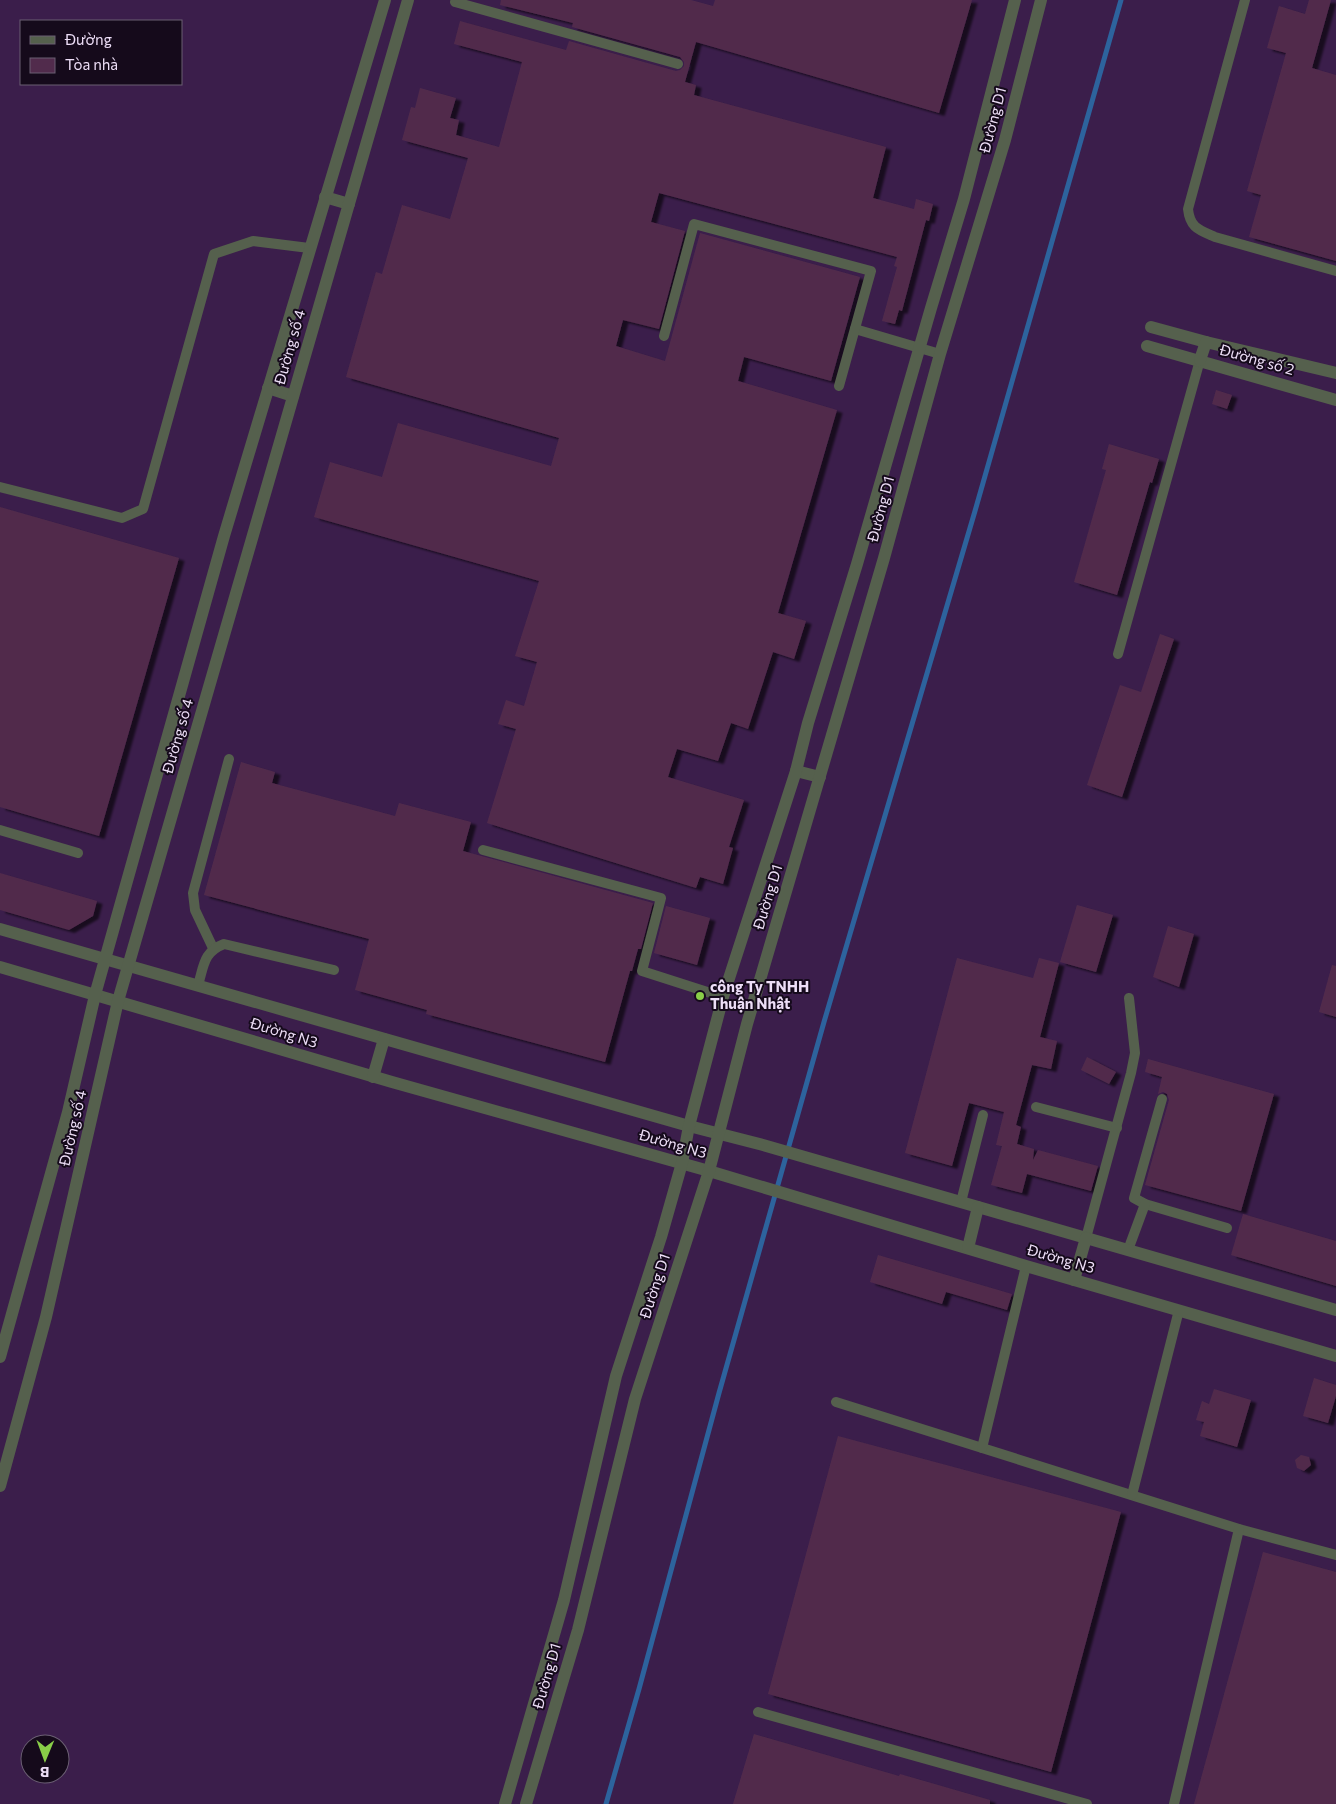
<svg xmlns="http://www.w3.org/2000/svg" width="1336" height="1804" viewBox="0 0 1336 1804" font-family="Commissioner,sans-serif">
<defs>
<filter id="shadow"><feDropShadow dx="5.5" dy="3" stdDeviation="1" flood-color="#0009"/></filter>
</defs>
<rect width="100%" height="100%" fill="#331a40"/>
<path fill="#3b1e4b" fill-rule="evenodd" d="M0,0H1336V1804H0ZM21,21H181V84H21ZM30,1744H60V1774H30Z"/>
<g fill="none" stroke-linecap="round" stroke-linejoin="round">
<polyline stroke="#2d639d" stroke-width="5" points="606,1804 639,1689 719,1393 824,1022 975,511 1121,0"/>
</g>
<g fill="#512b4c" filter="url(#shadow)">
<polygon points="501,0 691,0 713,6 715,0 972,0 939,113 696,42 685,82 696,85 694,95 886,147 873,198 914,209 916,199 933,204 929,221 926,220 902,311 899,310 895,324 882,321 897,267 894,266 897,257 659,193 651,222 685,231 659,329 623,320 616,346 665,361 700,233 860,277 831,381 744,357 738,381 837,410 778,613 806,621 794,659 773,652 748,729 731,723 718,761 677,749 668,777 744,800 729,847 733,848 723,884 700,877 696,888 487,823 516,729 498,724 506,700 524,706 537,662 515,656 539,581 314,517 330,462 382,477 398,423 551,466 559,438 346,377 376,272 382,274 402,205 450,219 468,158 402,140 411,107 415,108 420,88 456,98 450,118 459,120 456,135 499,147 522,62 454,44 460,21 566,50 569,41 676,71 680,70 684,66 684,62 680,57 572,27 573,23 500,5"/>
<polygon points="1309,0 1331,0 1312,68 1336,75 1336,261 1249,237 1261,195 1247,191 1286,53 1267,48 1279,6 1305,14"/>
<polygon points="1216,390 1232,395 1227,409 1212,404"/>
<polygon points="1109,444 1159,459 1152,483 1150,482 1117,595 1074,582 1106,470 1102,469"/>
<polygon points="0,507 179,558 99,836 0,807"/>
<polygon points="1160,634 1174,639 1122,797 1087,785 1120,685 1141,692"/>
<polygon points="241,762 275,772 272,783 395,816 399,803 471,822 463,851 653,903 641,949 638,949 632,971 630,971 605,1062 426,1014 427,1010 355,990 369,939 204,895"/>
<polygon points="0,873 97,901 93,916 69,930 0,910"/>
<polygon points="1077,905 1113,915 1096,972 1060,962"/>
<polygon points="666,906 710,918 697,965 654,953"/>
<polygon points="1168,926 1194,934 1179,987 1153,977"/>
<polygon points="957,958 1033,978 1039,958 1059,963 1040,1037 1057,1041 1051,1069 1032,1065 1016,1125 1021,1127 1017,1144 1034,1149 1033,1160 1038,1150 1098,1166 1091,1191 1027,1174 1022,1193 991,1185 1002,1146 996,1145 1004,1112 969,1103 952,1166 905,1153"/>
<polygon points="1332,965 1336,966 1336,1017 1319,1012"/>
<polygon points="1087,1057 1116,1072 1109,1084 1081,1070"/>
<polygon points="1148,1059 1274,1094 1241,1211 1145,1185 1169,1100 1167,1094 1163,1092 1158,1094 1162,1077 1145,1072"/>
<polygon points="1243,1214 1336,1241 1336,1286 1231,1255"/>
<polygon points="878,1255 1012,1294 1007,1310 946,1292 942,1304 870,1282"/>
<polygon points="1314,1378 1336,1385 1336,1396 1328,1423 1303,1416"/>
<polygon points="1214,1389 1251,1400 1237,1447 1200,1436 1204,1422 1196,1420 1202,1401 1209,1404"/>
<polygon points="838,1436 1121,1512 1051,1772 768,1694"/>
<polygon points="1301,1455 1309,1457 1311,1465 1304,1471 1297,1468 1295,1460"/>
<polygon points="1263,1552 1336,1572 1336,1804 1194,1804"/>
<polygon points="754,1734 899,1776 900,1774 990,1800 990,1804 733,1804"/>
</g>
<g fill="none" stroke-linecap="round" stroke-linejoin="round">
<g stroke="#55604d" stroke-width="10">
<polyline points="456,0 455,2 678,64"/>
<path d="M1245,0L1188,209C1190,228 1199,230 1215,237L1336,271"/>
<polyline points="855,329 940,354"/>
<polyline points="664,336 694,224 871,271 839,386"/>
<polyline points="0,487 122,518 143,509 214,254 253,241 309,248"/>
<polyline points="1118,654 1200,360"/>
<polyline points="0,830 78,853"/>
<polyline points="483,850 661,898 642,971 723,997"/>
<polyline points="213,948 195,910 193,893 229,759"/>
<path d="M198,985C204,966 203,952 224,944L334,970"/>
<polyline points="1162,1099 1134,1198 1145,1204 1227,1228"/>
<polyline points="1036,1107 1117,1128"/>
<polyline points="961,1202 983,1115"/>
<polyline points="1086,1238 1131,1073 1135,1053 1129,998"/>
<polyline points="1128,1250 1145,1204"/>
<polyline points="836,1402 1239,1529 1336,1555"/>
<polyline points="982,1448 1026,1266"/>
<polyline points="1132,1495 1179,1310"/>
<polyline points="758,1712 1087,1804"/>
<polyline points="1174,1804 1239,1529"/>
</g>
<g stroke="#55604d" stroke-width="12">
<polyline points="325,197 349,204"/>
<polyline points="1151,327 1206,342"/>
<polyline points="1147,346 1336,400"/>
<polyline points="1200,360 1206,342 1336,373"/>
<polyline points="268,388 293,396"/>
<polyline points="796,771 820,777"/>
<polyline points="0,929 689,1126 763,1145 1336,1310"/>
<polyline points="0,967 392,1082 709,1171 1026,1266 1336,1356"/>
<polyline points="373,1077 384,1039"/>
<polyline points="968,1248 978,1207"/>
<polyline points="1074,1280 1086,1238"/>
<polyline points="0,1357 68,1112 95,995 224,536 385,0"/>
<polyline points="0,1486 46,1317 118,1001 408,0"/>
<polyline points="505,1804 564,1600 616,1376 661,1237 682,1163 689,1126 723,997 796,771 808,723 857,564 931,308 964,199 1015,0"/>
<polyline points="526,1804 578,1630 635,1399 709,1171 747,1024 884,558 940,354 1005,140 1041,0"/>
</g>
</g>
<circle fill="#89ce48" stroke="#150a1b" stroke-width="2" cx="700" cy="996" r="5"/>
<g text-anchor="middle" stroke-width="4" stroke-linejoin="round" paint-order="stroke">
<g font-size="15" fill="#eddef7" stroke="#150a1b">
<text transform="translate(993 120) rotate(-75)" y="5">Đường D1</text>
<text transform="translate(290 347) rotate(-74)" y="5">Đường số 4</text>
<text transform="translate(1257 360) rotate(16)" y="5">Đường số 2</text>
<text transform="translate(881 509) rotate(-75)" y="5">Đường D1</text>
<text transform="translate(178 736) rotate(-74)" y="5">Đường số 4</text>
<text transform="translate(768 897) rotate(-73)" y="5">Đường D1</text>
<text transform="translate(284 1033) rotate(17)" y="5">Đường N3</text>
<text transform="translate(73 1128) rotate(-77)" y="5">Đường số 4</text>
<text transform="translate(673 1144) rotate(16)" y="5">Đường N3</text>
<text transform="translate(1061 1259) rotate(16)" y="5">Đường N3</text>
<text transform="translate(655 1286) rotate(-72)" y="5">Đường D1</text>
<text transform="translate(547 1676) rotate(-74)" y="5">Đường D1</text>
</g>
<g font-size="15" font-weight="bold" fill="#eddef7" stroke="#150a1b" text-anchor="start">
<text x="710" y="992">công Ty TNHH<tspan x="710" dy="17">Thuận Nhật</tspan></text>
</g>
</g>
<rect x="20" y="20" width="162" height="65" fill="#150a1b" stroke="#6b5f73"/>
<rect x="30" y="36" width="25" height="8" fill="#55604d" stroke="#6b5f73"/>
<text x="65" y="45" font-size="15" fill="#eddef7">Đường</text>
<rect x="30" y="58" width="25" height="15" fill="#512b4c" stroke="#6b5f73"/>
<text x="65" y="70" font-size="15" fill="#eddef7">Tòa nhà</text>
<g transform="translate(45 1759) rotate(181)"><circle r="24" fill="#150a1b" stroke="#6b5f73"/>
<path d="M0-4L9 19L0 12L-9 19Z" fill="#89ce48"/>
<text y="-8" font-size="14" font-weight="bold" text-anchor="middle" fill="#eddef7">B</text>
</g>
</svg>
